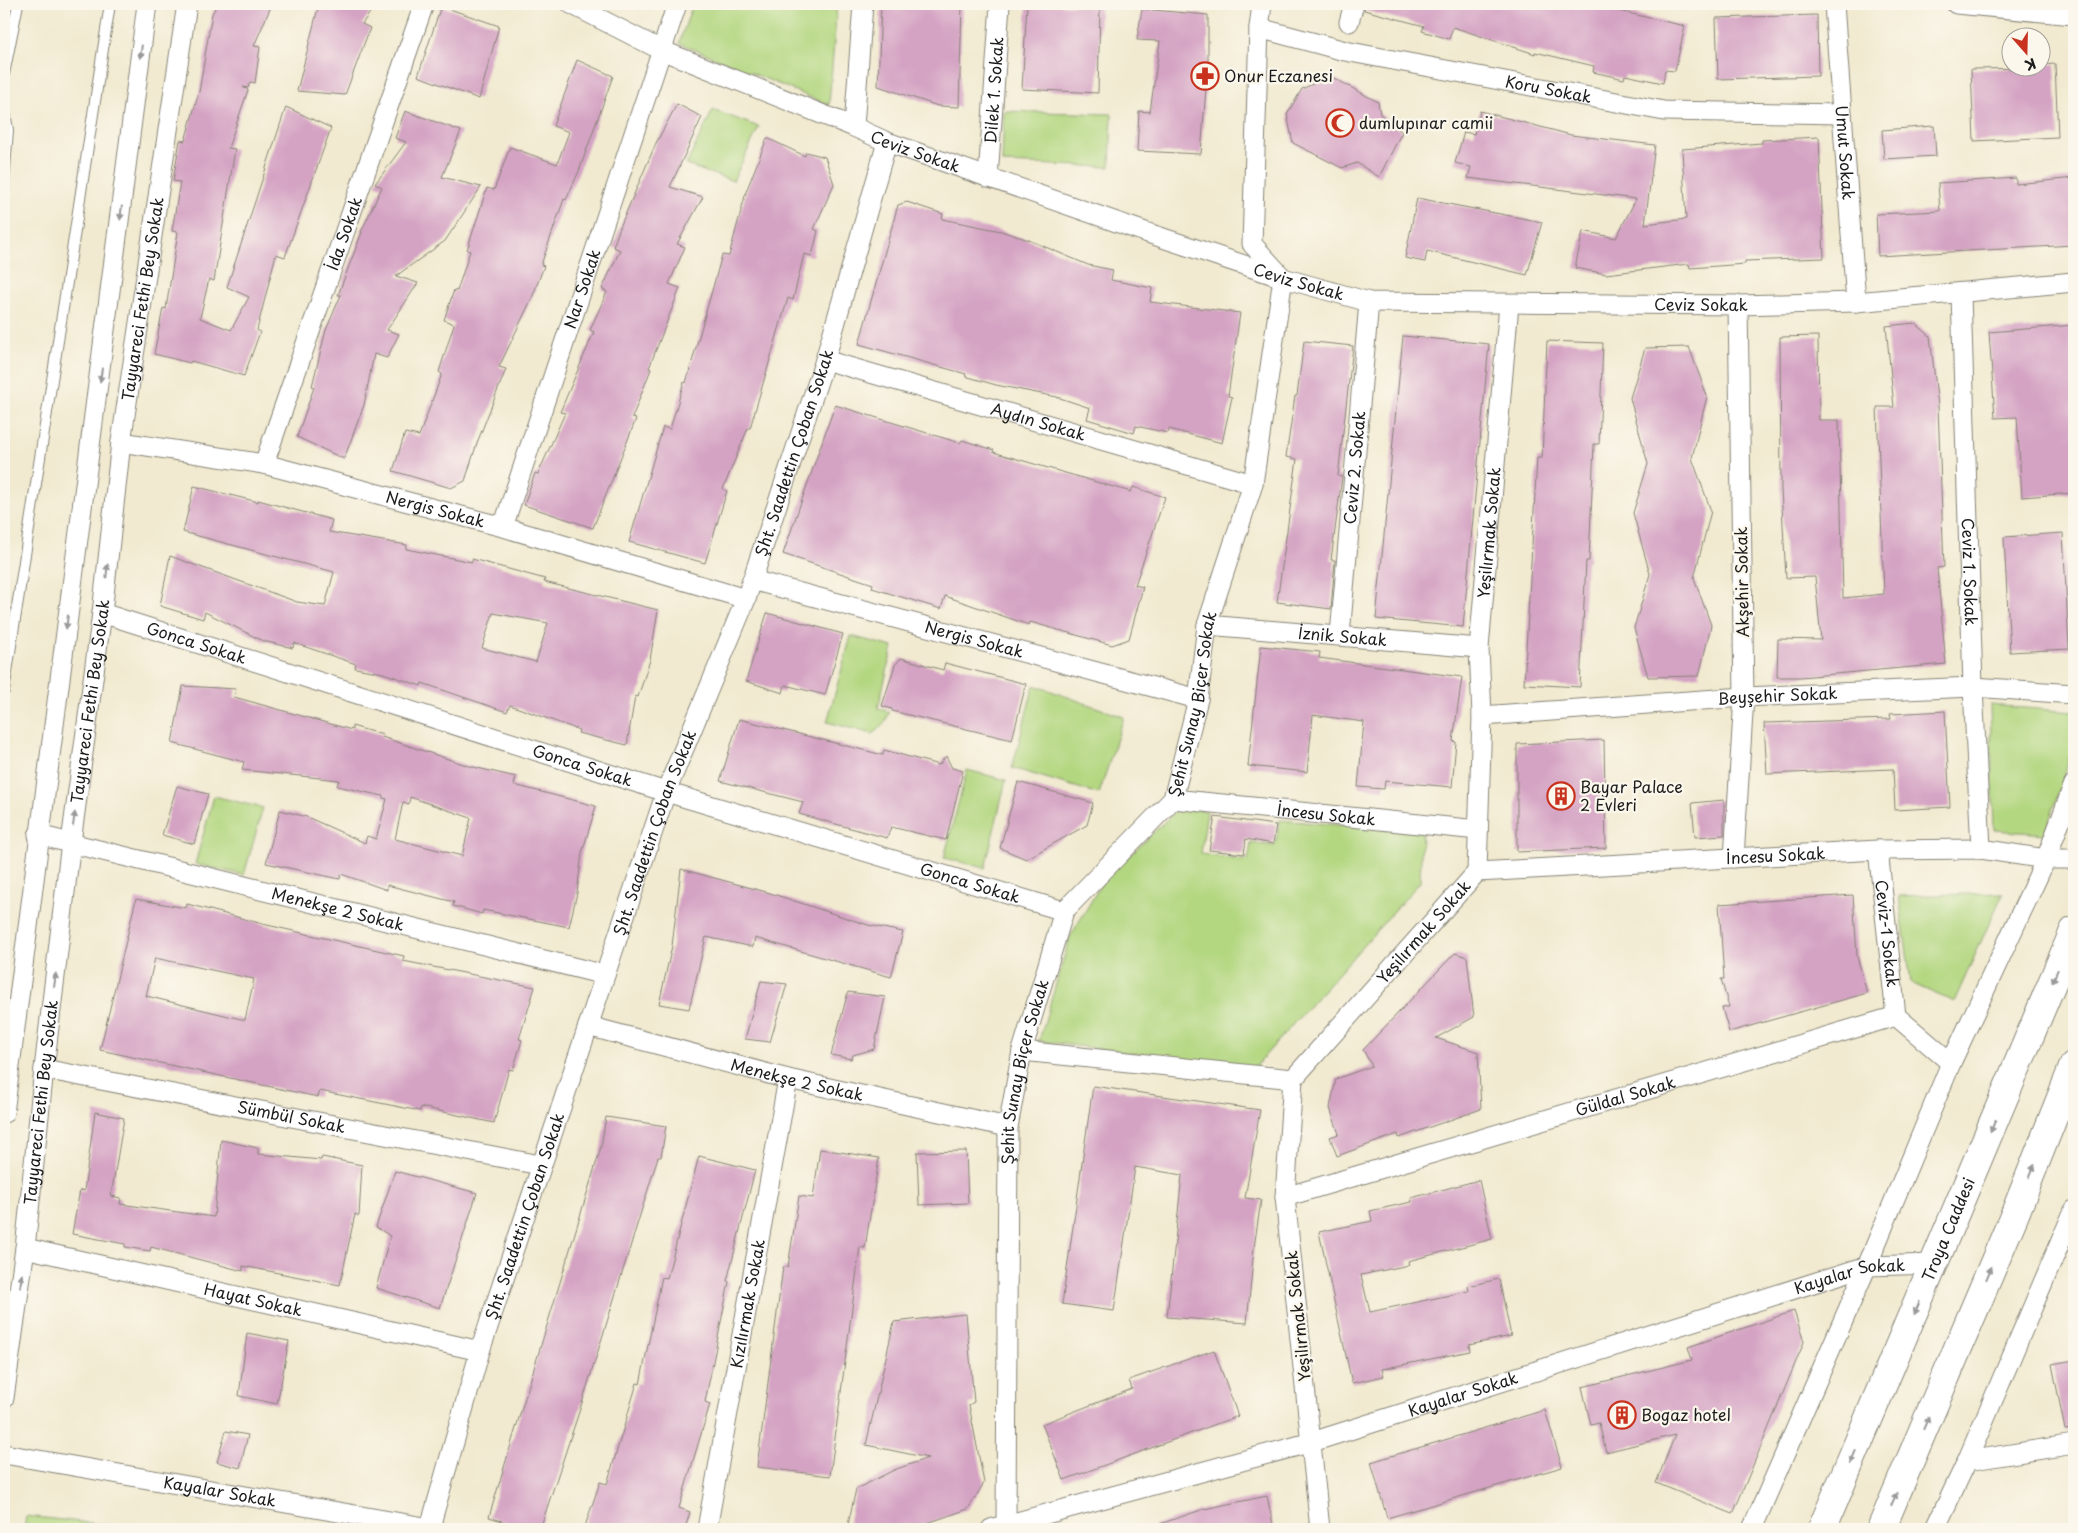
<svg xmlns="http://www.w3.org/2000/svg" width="2078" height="1533" viewBox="0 0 2078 1533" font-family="'Playpen Sans',sans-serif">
<rect width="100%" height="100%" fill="#fbf7ec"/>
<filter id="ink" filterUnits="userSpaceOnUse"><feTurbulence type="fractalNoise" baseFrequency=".02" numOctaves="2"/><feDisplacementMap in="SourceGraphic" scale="10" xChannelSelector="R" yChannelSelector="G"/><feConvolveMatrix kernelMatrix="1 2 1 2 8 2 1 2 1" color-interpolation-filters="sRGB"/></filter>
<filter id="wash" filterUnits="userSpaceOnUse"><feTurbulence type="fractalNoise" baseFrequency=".0096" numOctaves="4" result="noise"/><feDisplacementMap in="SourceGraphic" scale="20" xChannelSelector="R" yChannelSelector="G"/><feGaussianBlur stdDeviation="1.12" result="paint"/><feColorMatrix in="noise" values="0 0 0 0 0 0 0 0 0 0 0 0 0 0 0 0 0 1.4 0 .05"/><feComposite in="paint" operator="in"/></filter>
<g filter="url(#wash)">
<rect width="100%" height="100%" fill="#f1ead0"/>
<g fill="#b3d780" stroke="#687a4e">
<polygon points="693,4 837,4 829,105 679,43"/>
<polygon points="713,110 759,127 733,181 686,165"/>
<polygon points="1004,111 1112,114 1110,167 1002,163"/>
<polygon points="851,636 893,647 878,708 889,712 886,721 873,734 827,722"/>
<polygon points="1034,685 1124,717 1099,794 1012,768"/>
<polygon points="1990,705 2074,712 2074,744 2045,834 1994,830"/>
<polygon points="967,770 1006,780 985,868 944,858"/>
<polygon points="214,796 263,808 244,875 195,864"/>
<polygon points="1180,807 1207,811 1201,854 1248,861 1251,843 1275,846 1280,820 1422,832 1420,882 1253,1069 1039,1041 1070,937 1103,881"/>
<polygon points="2003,893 1954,1002 1911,983 1899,896"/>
<polygon points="26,1516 145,1529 24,1529"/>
</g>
<g id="blocks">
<g fill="#d4a2c3" fill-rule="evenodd">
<polygon points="217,4 272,4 254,46 260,47 255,83 250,82 248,88 243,87 248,90 228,148 235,149 214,281 209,279 200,318 231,330 249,297 227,287 286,107 331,128 285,257 276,254 257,330 260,332 244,376 191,361 190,363 154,354 163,308 166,309 178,232 172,231 180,182 173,181 180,140 185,141 199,92 212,14"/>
<polygon points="319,4 376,4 362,24 370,28 345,95 297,91"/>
<polygon points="881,4 962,4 959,107 938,106 878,86"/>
<polygon points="1027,4 1100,6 1098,93 1022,89"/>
<polygon points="1365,4 1588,4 1685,26 1675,71 1665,70 1663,83 1625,75 1624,79 1593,72 1594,66 1535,52 1535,54 1453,27 1449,39 1422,31 1424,26 1364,10"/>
<polygon points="441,6 499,26 479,99 418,76"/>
<polygon points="1142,9 1208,15 1208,61 1201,154 1137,151 1139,111 1150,112 1160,41 1137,40"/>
<polygon points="1817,15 1818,76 1718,79 1716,18"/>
<polygon points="577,60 613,76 579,171 566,200 564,199 541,265 544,266 532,298 499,367 506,369 477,443 465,481 451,488 393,471 405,433 419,436 442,374 439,372 454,324 444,320 454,290 457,291 470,251 467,250 487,188 494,190 510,147 557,164 569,132 553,126"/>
<polygon points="2055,64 2058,137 1974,141 1971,69 2040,68 2040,65"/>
<polygon points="1330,76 1378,102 1380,114 1402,132 1379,177 1357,163 1342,168 1293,143 1287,114 1302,89"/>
<polygon points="677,104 702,117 670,187 703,197 677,244 685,247 669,284 680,288 649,368 651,369 632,418 636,419 593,528 524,505 535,473 538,474 565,413 560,412 594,332 590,330 607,292 602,289 620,250 613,247 620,227 656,143"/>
<polygon points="405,111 461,131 442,177 481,187 445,241 396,276 418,283 387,330 399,334 387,358 374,354 364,405 344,459 297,437 314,387 312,386 326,330 341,295 338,295 362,232 361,232 382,187 375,184 406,142 395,138"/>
<polygon points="1480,111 1571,135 1655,145 1645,224 1686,219 1682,149 1762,143 1762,140 1819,137 1824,258 1745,261 1745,264 1690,268 1689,264 1606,274 1575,268 1583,231 1616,238 1636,199 1468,178 1471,167 1455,163 1464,132 1474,134"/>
<polygon points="1934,126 1936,156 1884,159 1882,130"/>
<polygon points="767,138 805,156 806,152 825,157 834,184 814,229 818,231 812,256 804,254 793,300 788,298 750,428 748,428 723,489 727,491 705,563 629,542 663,427 670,429 684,382 686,383 722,255 729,256 746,192"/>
<polygon points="2016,178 2016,184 2074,178 2074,245 1878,256 1876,214 1940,211 1938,183"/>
<polygon points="1417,198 1542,222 1527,275 1427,251 1425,262 1405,258"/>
<polygon points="907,202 943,214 942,219 1001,231 1029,240 1088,265 1113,270 1111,280 1152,288 1150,302 1240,313 1228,396 1232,397 1222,443 1169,429 1168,433 1136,426 1134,433 1087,419 1090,408 1057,397 996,385 965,376 966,374 859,344 898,205"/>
<polygon points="1915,323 1930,336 1938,406 1944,567 1937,568 1946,664 1801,677 1777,677 1778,639 1821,640 1815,577 1786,578 1781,489 1780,337 1818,336 1819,420 1839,420 1843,598 1884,594 1877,407 1894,407 1886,326"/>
<polygon points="2074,325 2074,493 2022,497 2017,417 1995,418 1989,332"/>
<polygon points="1403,336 1489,344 1463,627 1376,619"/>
<polygon points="1304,341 1353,346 1338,476 1342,477 1331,560 1335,560 1331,609 1277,602 1297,459 1286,457 1295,396 1297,396"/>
<polygon points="1547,341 1603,343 1599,444 1594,444 1589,561 1586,561 1580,687 1524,684 1537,458 1542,458"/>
<polygon points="1689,347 1707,396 1692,458 1711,511 1694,578 1711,625 1699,676 1648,677 1634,628 1650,574 1633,513 1648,464 1630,398 1645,348"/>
<polygon points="835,405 960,443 962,440 994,450 993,452 1048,468 1131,492 1133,487 1165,497 1135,585 1143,587 1129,639 1112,645 1030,622 1029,625 945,596 941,609 872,588 873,584 783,554"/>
<path d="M194,486L258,502V500L332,520L329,532L407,545L406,549L472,562V559L545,579L544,582L658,610L650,660L638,697L635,696L627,745L578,733L579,730L510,705L507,712L422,683L421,686L383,673L355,668L356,664L294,643L293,648L263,641L205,612L203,619L160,606L170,556L297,602L325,606L334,572L183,532ZM493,613L548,623L536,662L482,648Z"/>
<polygon points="2063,533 2069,649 2010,652 2004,537"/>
<polygon points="767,613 843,634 825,695 785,685 783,693 746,681"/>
<polygon points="1261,646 1320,652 1319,658 1462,677 1453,741 1456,742 1452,787 1385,781 1384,789 1358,787 1364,722 1313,715 1307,772 1248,766"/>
<polygon points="901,658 943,670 945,663 1026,684 1012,740 892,711 892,709 882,706 895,665"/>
<path d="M183,686L236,689L234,697L352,730V726L383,735L382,737L469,766L516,777L514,785L596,806L582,853L577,893L569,927L483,910L482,914L453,906L454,902L387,885V890L341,874L340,879L266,863L280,810L307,817L365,843L367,836L376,839L387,799L383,798V796L337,786L339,780L242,770L244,762L172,743ZM410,797L471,818L462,856L395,839L403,802L409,804Z"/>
<polygon points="1945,711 1950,807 1895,810 1893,769 1767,774 1764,723 1891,719 1890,714"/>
<polygon points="739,719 883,755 884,750 939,765 946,756 952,768 963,771 946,840 891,827 887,838 799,814 803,802 720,781"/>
<polygon points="1604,740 1606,848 1517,852 1517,744"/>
<polygon points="1018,782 1093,803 1087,825 1026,859 1000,848"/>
<polygon points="177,786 208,794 194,844 162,835"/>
<polygon points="1724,800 1724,835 1695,837 1692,803"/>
<polygon points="1215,817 1276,825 1273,844 1246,839 1244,854 1209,850"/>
<polygon points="681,869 770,893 868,925 903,932 891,977 755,938 753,947 706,937 689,1009 659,1004 672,946"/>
<polygon points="1853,895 1857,956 1867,993 1729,1032 1722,1008 1729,1007 1721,979 1724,979 1719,904"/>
<path d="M136,899L186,908L187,904L267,925L404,956L403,961L535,987L519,1039L522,1040L513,1070L509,1069L494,1123L421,1107L420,1111L320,1091L318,1097L100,1050ZM155,958L254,979L245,1020L146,996Z"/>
<polygon points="1455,953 1467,957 1474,1017 1436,1038 1478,1052 1481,1109 1399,1138 1398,1134 1337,1156 1330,1137 1339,1134 1330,1108 1336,1079 1372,1066 1363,1050"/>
<polygon points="761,981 787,984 770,1042 745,1039"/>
<polygon points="848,992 885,997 874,1049 853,1055 851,1059 831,1055"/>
<polygon points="1093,1086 1260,1110 1245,1198 1261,1200 1254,1248 1247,1323 1167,1317 1182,1175 1135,1167 1114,1311 1062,1304"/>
<polygon points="95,1112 124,1118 111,1196 121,1198 120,1204 214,1217 221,1140 258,1148 258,1154 321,1160 322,1157 362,1165 359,1216 355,1214 340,1285 243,1266 243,1271 151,1247 150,1251 125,1247 125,1244 72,1234 80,1190 84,1191"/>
<polygon points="606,1117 666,1126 661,1157 658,1157 581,1406 540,1529 528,1529 489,1517 601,1147"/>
<polygon points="820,1149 879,1158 865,1248 860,1247 830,1476 757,1467 783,1267 788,1267 799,1196 813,1198"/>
<polygon points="966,1151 968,1203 919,1205 917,1152"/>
<polygon points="699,1156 755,1170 727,1281 729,1282 705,1402 710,1404 679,1508 690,1512 685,1529 584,1529 600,1482 607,1484 637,1383 640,1384 662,1277 667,1278"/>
<polygon points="395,1171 477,1193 440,1308 376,1288 390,1236 376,1227"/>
<polygon points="1479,1180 1492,1239 1408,1261 1409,1265 1361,1275 1370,1312 1469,1291 1468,1286 1499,1279 1511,1336 1469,1345 1470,1351 1382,1369 1384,1376 1352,1383 1319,1232 1372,1221 1370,1211 1412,1202 1411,1198"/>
<polygon points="1794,1311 1804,1342 1733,1514 1656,1483 1675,1435 1606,1452 1599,1423 1591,1425 1582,1387 1692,1360 1688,1347"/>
<polygon points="966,1314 974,1402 969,1405 984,1483 968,1509 910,1529 847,1529 856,1489 894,1470 928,1458 866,1445 894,1322"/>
<polygon points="247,1333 289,1341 277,1404 239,1396"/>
<polygon points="1214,1350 1238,1416 1064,1480 1042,1424 1132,1389 1129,1380"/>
<polygon points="2074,1360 2074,1429 2065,1430 2052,1364"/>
<polygon points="1545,1410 1562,1467 1387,1518 1371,1462"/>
<polygon points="226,1431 248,1435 240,1468 217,1462"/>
<polygon points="1267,1496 1274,1529 1154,1529 1154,1526 1204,1509"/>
</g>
</g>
</g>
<g filter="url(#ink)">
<use href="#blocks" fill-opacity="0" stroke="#868376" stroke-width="1"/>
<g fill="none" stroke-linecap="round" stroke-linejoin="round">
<g stroke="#868376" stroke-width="12">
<g id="service">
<polyline points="4,74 18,4"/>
<polyline points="4,107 8,130 4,181"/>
<polyline points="4,691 110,4"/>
</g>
</g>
<g stroke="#868376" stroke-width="21">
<g id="minor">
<path id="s1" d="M571,4L661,50L854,127L887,142L1148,233L1283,278L1369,302L1738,305L1856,302L2074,282"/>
<path id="s2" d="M1834,4L1856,302"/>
<polyline points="1956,4 2074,15"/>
<polyline points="1349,22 1354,4"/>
<path id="s3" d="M1259,28L1345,51L1664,111L1842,114"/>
<polyline points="854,127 863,4"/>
<path id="s4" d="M988,178L1000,4"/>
<path id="s5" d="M1961,294L1973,687L1981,849"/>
<path id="s6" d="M825,360L1253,484"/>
<path id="s7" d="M121,442L264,464L503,527L746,599"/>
<path id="s8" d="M264,464L424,4"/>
<path id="s9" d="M503,527L677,4"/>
<path id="s10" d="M752,580L1198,699"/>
<path id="s11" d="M102,613L666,792L1064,911"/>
<path id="s12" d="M1207,625L1479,648"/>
<path id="s13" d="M1340,635L1369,302"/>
<path id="s14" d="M1482,716L1744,697L1973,687L2074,694"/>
<path id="s15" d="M1173,799L1478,830"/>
<path id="s16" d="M38,835L605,975"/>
<path id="s17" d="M1878,850L1896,1016"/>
<polyline points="1734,858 1744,697 1738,305"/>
<path id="s18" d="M1477,872L1878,850L1981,849L2046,859H2074"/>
<path id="s19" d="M588,1026L788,1079L1008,1127"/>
<polyline points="1022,1051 1293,1079"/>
<path id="s20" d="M44,1069L540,1165"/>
<path d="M4,1113C50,743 101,374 147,4"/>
<path id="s21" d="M1285,1197L1896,1016L1951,1063"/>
<path id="s22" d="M25,1248L480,1351"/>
<path id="s23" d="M4,1398L25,1248L44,1069L71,842L102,613L121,442L187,4"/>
<path id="s24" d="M4,1454L436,1529"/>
<polyline points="1967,1461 2074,1444"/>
<path id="s25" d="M1006,1524L1008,1127L1022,1051L1064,911L1173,799L1198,699L1207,625L1253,484L1283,278L1252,244L1259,28L1262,4"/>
<path id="s26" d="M430,1527L480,1351L666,792L746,599L825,360L887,142"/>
<path id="s27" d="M707,1529L788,1079"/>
<path id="s28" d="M991,1529L1312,1442L1867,1266L1935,1264"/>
<path id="s29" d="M1320,1529L1285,1197L1293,1079L1477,872L1482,716L1479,648L1509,304"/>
<polyline points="1752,1529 1867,1266 1951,1063 2046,859 2074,784"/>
<polyline points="1935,1529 1967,1461 2074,1210"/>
</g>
</g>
<g stroke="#868376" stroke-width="30">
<g id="secondary">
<path id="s30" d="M1822,1529L2074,931"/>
<polyline points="1881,1529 2014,1216 2074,1065"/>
</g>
</g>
<use href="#service" stroke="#fff" stroke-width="10"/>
<use href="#minor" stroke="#fff" stroke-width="19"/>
<use href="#secondary" stroke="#fff" stroke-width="28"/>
</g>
<defs><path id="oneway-solid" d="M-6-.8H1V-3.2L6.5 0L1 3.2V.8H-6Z" transform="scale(1.25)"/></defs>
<g fill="#999">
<use href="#oneway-solid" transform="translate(141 52) rotate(97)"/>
<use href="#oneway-solid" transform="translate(121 213) rotate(97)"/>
<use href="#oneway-solid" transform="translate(101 375) rotate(98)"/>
<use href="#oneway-solid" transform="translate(107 571) rotate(-84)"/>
<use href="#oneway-solid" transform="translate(67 622) rotate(98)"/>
<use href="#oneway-solid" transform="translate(74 819) rotate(-82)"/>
<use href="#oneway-solid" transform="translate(2055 976) rotate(113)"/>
<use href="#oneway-solid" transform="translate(55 980) rotate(-83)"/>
<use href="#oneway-solid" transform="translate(1993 1126) rotate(112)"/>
<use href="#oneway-solid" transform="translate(2032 1171) rotate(-68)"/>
<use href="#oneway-solid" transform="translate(1989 1273) rotate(-67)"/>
<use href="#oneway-solid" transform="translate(21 1281) rotate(-82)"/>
<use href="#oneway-solid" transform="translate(1917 1308) rotate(113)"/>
<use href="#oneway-solid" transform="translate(1926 1423) rotate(-67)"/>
<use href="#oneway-solid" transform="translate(1853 1457) rotate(113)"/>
<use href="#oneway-solid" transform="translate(1894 1499) rotate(-67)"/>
</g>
</g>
<defs>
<g id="pharmacy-ring" transform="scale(1.4375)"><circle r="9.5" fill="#fbf7ec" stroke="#c8321e" stroke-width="1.5"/><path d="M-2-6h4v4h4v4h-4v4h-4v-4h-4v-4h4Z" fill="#c8321e"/></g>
<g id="mosque-ring" transform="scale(1.4375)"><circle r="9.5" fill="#fbf7ec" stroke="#c8321e" stroke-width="1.5"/><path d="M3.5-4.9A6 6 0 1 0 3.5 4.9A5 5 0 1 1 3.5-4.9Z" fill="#c8321e"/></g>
<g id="building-ring" transform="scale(1.4375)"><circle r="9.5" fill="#fbf7ec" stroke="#c8321e" stroke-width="1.5"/><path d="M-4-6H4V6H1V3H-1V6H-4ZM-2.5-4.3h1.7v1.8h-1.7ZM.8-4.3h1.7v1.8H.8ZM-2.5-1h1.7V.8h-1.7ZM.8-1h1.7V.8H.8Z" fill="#c8321e"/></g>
</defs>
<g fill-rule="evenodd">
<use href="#pharmacy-ring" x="1205" y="76"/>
<use href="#mosque-ring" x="1340" y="123"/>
<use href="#building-ring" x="1561" y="796"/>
<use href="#building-ring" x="1622" y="1415"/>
</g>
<g text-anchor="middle" stroke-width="4.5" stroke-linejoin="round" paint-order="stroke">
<g font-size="16" fill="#1c1c1c" stroke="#fbf7ec" text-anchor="start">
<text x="1224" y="82">Onur Eczanesi</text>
<text x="1359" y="129">dumlupınar camii</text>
<text x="1580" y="793">Bayar Palace<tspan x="1580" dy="18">2 Evleri</tspan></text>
<text x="1641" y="1421">Bogaz hotel</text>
</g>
<g font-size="16" fill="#1c1c1c" stroke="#fbf7ec">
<text dy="6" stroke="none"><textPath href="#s3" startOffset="296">Koru Sokak</textPath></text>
<text dy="6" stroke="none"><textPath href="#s4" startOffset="88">Dilek 1. Sokak</textPath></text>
<text dy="6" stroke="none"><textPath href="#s1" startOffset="375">Ceviz Sokak</textPath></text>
<text dy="6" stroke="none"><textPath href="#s2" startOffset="149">Umut Sokak</textPath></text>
<text dy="6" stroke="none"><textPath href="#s8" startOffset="244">İda Sokak</textPath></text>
<text dy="6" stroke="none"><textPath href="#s1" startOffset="780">Ceviz Sokak</textPath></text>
<text dy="6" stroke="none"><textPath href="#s9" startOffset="251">Nar Sokak</textPath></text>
<text dy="6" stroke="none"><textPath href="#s23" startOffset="1108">Tayyareci Fethi Bey Sokak</textPath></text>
<text dy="6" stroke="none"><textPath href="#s1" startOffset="1185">Ceviz Sokak</textPath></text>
<text dy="6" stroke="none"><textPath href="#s6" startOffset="222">Aydın Sokak</textPath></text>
<text dy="6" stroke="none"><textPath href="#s26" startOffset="1135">Şht. Saadettin Çoban Sokak</textPath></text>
<text dy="6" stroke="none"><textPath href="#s13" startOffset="168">Ceviz 2. Sokak</textPath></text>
<text dy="6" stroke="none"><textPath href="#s7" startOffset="322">Nergis Sokak</textPath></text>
<text dy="6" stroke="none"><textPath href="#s29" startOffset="1069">Yeşilırmak Sokak</textPath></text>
<text dy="6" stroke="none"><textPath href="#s5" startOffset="278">Ceviz 1. Sokak</textPath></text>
<text transform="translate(1742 582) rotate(-91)" y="6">Akşehir Sokak</text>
<text dy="6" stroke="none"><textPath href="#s12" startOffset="136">İznik Sokak</textPath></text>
<text dy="6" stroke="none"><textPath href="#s10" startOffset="230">Nergis Sokak</textPath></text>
<text dy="6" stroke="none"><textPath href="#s11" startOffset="99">Gonca Sokak</textPath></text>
<text dy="6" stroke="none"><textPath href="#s14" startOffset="296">Beyşehir Sokak</textPath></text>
<text dy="6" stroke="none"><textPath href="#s23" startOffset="702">Tayyareci Fethi Bey Sokak</textPath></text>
<text dy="6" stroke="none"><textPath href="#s25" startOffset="874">Şehit Sunay Biçer Sokak</textPath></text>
<text dy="6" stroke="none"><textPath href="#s11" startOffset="504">Gonca Sokak</textPath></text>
<text dy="6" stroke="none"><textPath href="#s15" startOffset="154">İncesu Sokak</textPath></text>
<text dy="6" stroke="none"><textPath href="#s26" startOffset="730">Şht. Saadettin Çoban Sokak</textPath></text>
<text dy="6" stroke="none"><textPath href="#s18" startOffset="299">İncesu Sokak</textPath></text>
<text dy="6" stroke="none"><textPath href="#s11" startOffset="909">Gonca Sokak</textPath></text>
<text dy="6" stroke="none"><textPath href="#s16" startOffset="309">Menekşe 2 Sokak</textPath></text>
<text dy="6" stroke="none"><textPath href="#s29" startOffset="649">Yeşilırmak Sokak</textPath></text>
<text dy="6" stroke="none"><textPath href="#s17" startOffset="84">Ceviz-1 Sokak</textPath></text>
<text dy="6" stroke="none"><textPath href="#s25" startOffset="454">Şehit Sunay Biçer Sokak</textPath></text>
<text dy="6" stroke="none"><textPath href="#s19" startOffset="216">Menekşe 2 Sokak</textPath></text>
<text dy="6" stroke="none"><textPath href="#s21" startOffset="355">Güldal Sokak</textPath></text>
<text dy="6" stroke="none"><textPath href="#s23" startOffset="298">Tayyareci Fethi Bey Sokak</textPath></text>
<text dy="6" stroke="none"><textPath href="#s20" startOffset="252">Sümbül Sokak</textPath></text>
<text dy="6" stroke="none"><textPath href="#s26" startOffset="325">Şht. Saadettin Çoban Sokak</textPath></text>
<text dy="6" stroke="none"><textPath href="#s30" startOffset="325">Troya Caddesi</textPath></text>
<text dy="6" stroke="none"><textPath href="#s28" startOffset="896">Kayalar Sokak</textPath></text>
<text dy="6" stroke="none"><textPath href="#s22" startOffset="234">Hayat Sokak</textPath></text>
<text dy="6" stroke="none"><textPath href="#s27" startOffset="229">Kızılırmak Sokak</textPath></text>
<text transform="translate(1298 1316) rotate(-96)" y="6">Yeşilırmak Sokak</text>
<text dy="6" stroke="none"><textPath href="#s28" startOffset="491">Kayalar Sokak</textPath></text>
<text dy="6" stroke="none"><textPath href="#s24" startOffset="219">Kayalar Sokak</textPath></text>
</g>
</g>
<rect width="2078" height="1533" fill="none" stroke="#fbf7ec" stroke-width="20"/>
<g transform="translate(2026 52) rotate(160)"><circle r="24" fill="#fbf7ec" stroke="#a29f99"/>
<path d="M0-4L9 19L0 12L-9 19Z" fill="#c8321e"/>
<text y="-8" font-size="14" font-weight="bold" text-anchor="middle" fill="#1c1c1c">K</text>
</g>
</svg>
